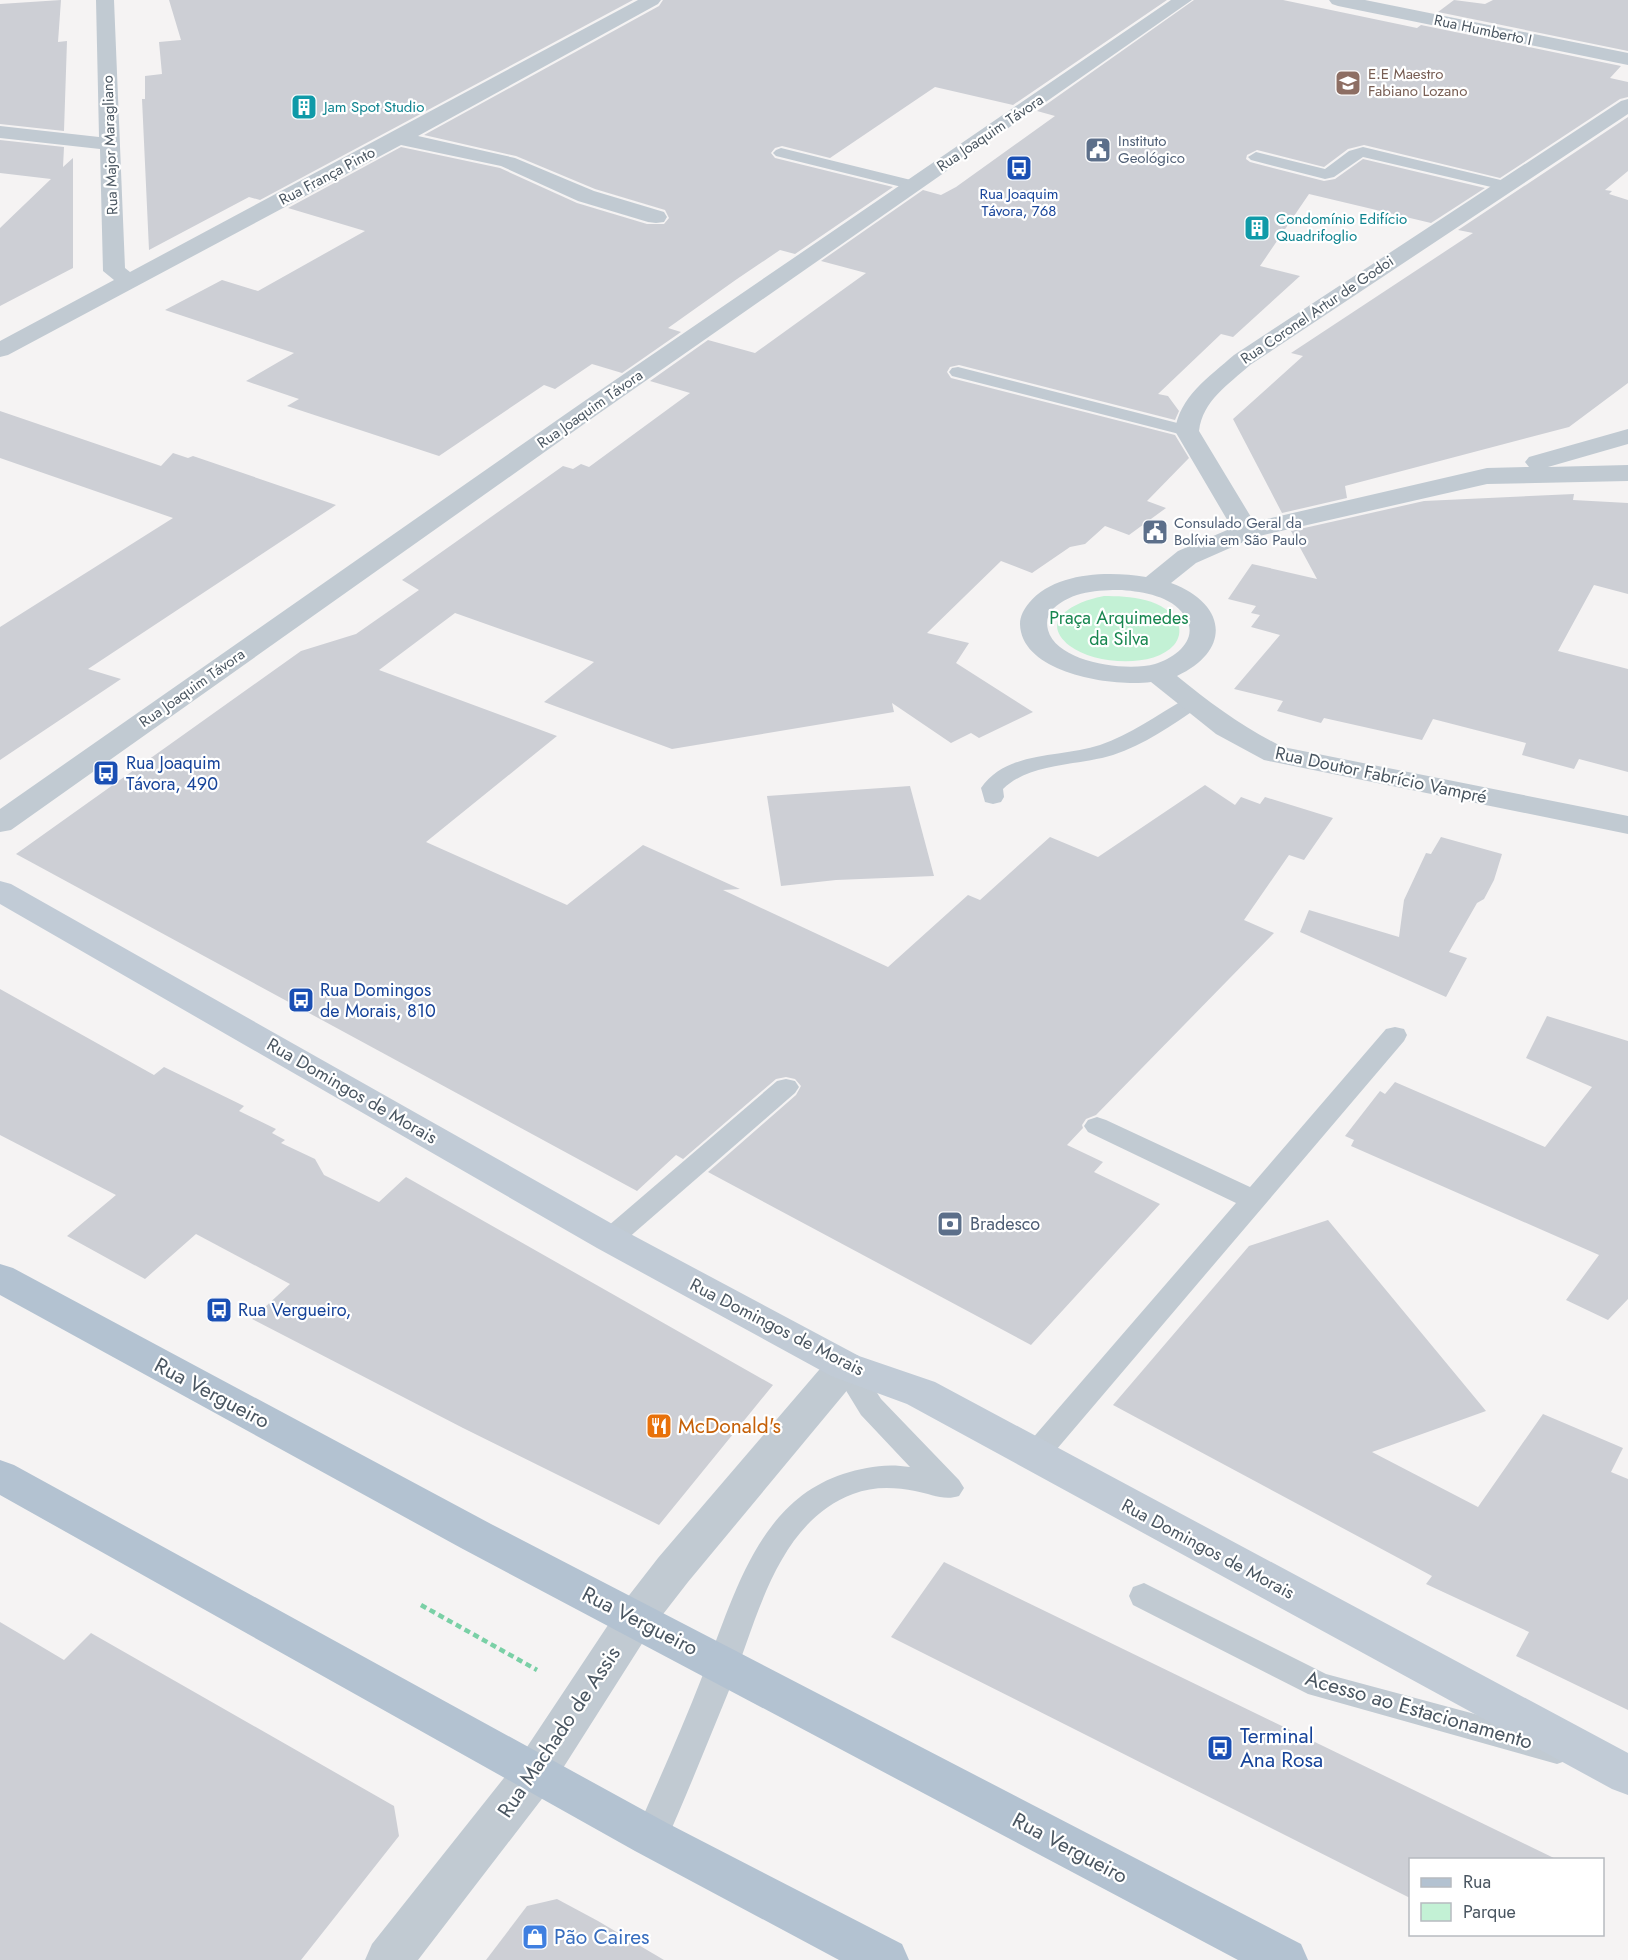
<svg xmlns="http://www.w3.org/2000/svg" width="1628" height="1960" viewBox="0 0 1628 1960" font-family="Jost,sans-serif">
<rect width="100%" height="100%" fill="#f5f3f3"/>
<path fill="#c3f1d5" d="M1104,596C1128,596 1167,598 1178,624C1181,631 1179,639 1174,645C1153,669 1093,664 1070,646C1035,618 1081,600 1104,596Z"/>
<g fill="#cdcfd5">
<polygon points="61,0 58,42 67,41 64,131 0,124 0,4"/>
<polygon points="169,0 633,0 260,200 249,197 149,250 142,99 145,99 145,76 162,74 159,42 181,40"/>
<polygon points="663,0 1167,0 1013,105 935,87 830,158 782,146 775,148 771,153 775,158 893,187 795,254 780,250 737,279 668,328 681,332 622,373 592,364 555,389 544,385 439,456 287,406 299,399 246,381 294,353 165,310 222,280 258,291 365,231 288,208 401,147 500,168 577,203 647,224 664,224 669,218 665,210 595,189 516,156 424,135 659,6"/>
<polygon points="1194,0 1283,0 1417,28 1421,25 1621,66 1610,78 1628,82 1628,97 1620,99 1500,178 1364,145 1348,149 1324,167 1257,150 1247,155 1246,159 1250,162 1324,181 1335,179 1363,159 1485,188 1431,223 1309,194 1260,266 1300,276 1233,337 1221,334 1158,394 1168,396 1179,411 1175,420 959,365 950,367 947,372 951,378 1175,435 1189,458 1147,501 1166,508 1129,535 1105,526 1085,544 1070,547 1032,573 1001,561 927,633 969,643 956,663 1033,712 979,738 971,733 951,743 892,703 894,712 672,749 544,702 594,662 455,613 379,670 557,736 426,842 567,905 643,845 740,889 723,890 888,967 968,895 980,900 1050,837 1098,857 1205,785 1235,805 1241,797 1260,804 1265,797 1333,818 1304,860 1289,855 1244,920 1274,933 1096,1115 1086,1119 1082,1125 1083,1128 1067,1145 1103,1162 1094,1172 1160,1204 1031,1345 708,1172 796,1095 801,1086 795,1079 786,1077 776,1079 683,1159 676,1155 637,1191 16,854 301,651 356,634 419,590 402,580 563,466 573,469 581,464 589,467 690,393 650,381 708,340 755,353 866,273 821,261 923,190 941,195 956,187 1055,116 1037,111"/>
<polygon points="1454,0 1485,4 1493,0 1628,0 1628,51 1438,12"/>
<polygon points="1628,117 1628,171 1605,190 1612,191 1609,194 1628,200 1628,383 1569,427 1345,486 1347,498 1282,513 1233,419 1303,356 1291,353 1473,233 1458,230"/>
<polygon points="0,140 64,147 63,167 73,158 73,268 0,306 0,228 51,179 0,173"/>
<polygon points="0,411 161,466 173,453 188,458 193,456 336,505 88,669 121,679 0,760 0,627 173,518 0,458"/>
<polygon points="1574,494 1573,500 1628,503 1628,594 1594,585 1558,651 1628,669 1628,772 1579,759 1574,769 1522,755 1526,743 1433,719 1422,740 1324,718 1321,723 1277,711 1283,701 1234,689 1280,635 1251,627 1260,615 1251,613 1256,606 1228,599 1252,564 1317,579 1291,531 1424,501"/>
<polygon points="910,786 934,876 836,880 781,886 767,796"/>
<polygon points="1441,837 1502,854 1494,880 1484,899 1477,903 1449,952 1467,958 1446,997 1300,932 1309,910 1399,937 1404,900 1426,853 1431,854"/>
<polygon points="0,989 154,1075 164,1067 244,1106 239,1111 276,1129 272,1133 285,1140 281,1143 315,1159 324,1175 379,1202 406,1177 773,1385 659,1525 463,1428 252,1319 290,1284 196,1234 145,1279 67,1236 116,1195 0,1135"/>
<polygon points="1547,1016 1628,1041 1628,1299 1608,1320 1566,1300 1599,1255 1351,1146 1354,1140 1345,1136 1380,1091 1385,1094 1395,1082 1545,1147 1592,1087 1526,1058"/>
<polygon points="1328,1220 1486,1411 1372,1452 1478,1507 1543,1414 1623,1448 1611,1472 1628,1479 1628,1710 1516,1656 1529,1632 1426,1584 1432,1576 1113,1405 1249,1246"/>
<polygon points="944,1562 1049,1613 1558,1860 1410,1860 1410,1898 891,1637"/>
<polygon points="0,1622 64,1660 91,1633 394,1806 399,1836 301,1960 0,1960"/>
<polygon points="557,1899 598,1921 664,1960 486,1960 527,1906"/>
</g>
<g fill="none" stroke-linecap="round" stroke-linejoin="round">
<polyline stroke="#7ad0a6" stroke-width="4.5" stroke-dasharray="6 4" stroke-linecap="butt" points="421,1605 537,1670"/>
<g fill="#c1cad2" fill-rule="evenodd">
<polygon points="1363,147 1509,182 1512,185 1504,190 1363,157 1334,177 1325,179 1251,160 1248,157 1256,152 1325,169 1349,151"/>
<polygon points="781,148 919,182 922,185 914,190 776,156 773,153 776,150"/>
<polygon points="958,367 1193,427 1196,431 1193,435 1187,436 952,376 949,372 952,368"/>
<path d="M1192,697L1199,699L1202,703L1199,707C1172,725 1144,745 1113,755C1078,766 1031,762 1003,789L1004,797L1001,802L993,804L985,802L981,788C1007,750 1061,758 1100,745C1130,735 1157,715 1185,699Z"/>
<polygon points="1395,1027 1404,1029 1407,1035 1404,1041 1045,1463 1035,1466 1025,1463 1020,1455 1025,1447 1236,1203 1088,1132 1084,1126 1088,1120 1097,1117 1106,1120 1250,1187 1386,1029"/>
<polygon points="786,1079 795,1081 799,1087 795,1093 619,1246 610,1249 601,1246 597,1239 601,1232 777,1081"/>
<path d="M845,1355L855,1358L881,1399L959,1480L964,1488L959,1496C944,1501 931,1494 915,1491C895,1487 873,1486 853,1494C776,1523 757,1621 730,1688C708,1741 687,1795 663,1848L651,1852L639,1848L634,1837C657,1784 681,1731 702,1677C733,1602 755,1503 843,1474C865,1467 886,1463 910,1467L861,1415L831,1366L835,1358Z"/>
<polygon points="1144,1583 1326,1674 1557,1736 1568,1740 1573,1750 1568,1760 1557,1764 1308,1694 1133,1605 1129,1596 1133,1587"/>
</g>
<g fill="#c1cad2" fill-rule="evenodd">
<polygon points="96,0 114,0 125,268 130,272 638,0 661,0 658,4 418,136 515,158 594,191 664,212 667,217 664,222 656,223 648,222 578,201 501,166 401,145 8,355 0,357 0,341 114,280 103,271 100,149 0,138 0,126 99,137"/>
<polygon points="1171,0 1192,0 601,412 11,830 0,832 0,809 583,402"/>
<polygon points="1329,0 1365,0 1628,53 1628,65 1338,6 1332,4"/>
<path d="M1628,99V114L1250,365C1228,385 1203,400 1199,431L1254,522L1487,468L1529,467L1525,462L1529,457L1628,429V444L1548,467L1628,465V481L1487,484L1255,537L1196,563L1171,583C1226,603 1233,650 1177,676C1210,703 1244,728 1283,747L1628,816V834L1264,760L1216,734L1151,682C1114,687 1021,674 1020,624C1020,616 1024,609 1029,603C1055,572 1108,571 1146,577L1178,551L1232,528L1175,431C1179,397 1209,377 1234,355L1621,101ZM1122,590C1144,592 1171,596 1184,615C1201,638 1176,658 1155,664C1127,672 1057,663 1048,630C1046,622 1047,615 1053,609C1072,591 1098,590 1122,590Z"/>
<polygon points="845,1351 859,1356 864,1366 859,1376 688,1582 650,1631 551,1787 418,1960 365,1960 372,1944 519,1759 620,1607 658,1558 831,1356"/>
</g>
<polygon fill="#c1cbd6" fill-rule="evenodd" points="0,881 11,884 623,1230 859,1356 935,1382 1628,1753 1628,1795 1612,1789 907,1404 831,1376 597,1248 0,904"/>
<g fill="#b3c2d1" fill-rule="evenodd">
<polygon points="0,1264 13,1268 491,1524 1301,1944 1308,1960 1238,1960 461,1548 0,1295"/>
<polygon points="0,1460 14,1465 667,1823 902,1944 909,1960 839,1960 635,1851 0,1495"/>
</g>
</g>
<defs>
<g id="school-square" transform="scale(1.35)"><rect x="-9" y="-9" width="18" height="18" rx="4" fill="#8d6e63" stroke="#fff"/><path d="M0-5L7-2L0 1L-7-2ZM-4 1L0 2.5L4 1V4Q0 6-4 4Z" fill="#fff"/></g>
<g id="building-square" transform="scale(1.35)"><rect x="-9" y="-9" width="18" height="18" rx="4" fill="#0f9aa8" stroke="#fff"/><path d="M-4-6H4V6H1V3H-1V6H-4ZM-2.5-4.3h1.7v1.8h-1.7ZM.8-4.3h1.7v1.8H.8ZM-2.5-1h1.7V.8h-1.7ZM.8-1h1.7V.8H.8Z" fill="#fff"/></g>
<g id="civic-square" transform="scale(1.35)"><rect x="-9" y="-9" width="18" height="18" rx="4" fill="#5c6f8a" stroke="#fff"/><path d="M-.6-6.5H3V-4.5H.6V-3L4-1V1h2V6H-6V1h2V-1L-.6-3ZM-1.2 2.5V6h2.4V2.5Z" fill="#fff"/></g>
<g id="bus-square" transform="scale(1.35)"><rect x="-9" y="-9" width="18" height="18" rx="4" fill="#1a4fb4" stroke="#fff"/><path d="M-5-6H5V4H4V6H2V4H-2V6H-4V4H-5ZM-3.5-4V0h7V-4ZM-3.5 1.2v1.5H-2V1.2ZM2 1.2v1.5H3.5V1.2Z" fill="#fff"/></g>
<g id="bank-square" transform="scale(1.35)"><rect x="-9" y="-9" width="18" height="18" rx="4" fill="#5c6f8a" stroke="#fff"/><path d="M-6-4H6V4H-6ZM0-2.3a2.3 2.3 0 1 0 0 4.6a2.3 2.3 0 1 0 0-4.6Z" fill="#fff"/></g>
<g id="restaurant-square" transform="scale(1.35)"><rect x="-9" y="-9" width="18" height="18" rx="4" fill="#e8710a" stroke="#fff"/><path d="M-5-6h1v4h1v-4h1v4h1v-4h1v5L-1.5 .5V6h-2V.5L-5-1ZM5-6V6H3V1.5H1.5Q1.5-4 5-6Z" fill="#fff"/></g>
<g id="shop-square" transform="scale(1.35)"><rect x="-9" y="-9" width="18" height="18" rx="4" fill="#3f7fe0" stroke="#fff"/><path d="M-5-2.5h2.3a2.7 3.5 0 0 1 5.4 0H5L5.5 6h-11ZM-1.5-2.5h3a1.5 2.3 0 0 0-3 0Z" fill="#fff"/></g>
</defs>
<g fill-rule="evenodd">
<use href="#school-square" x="1348" y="83"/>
<use href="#building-square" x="304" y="107"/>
<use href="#civic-square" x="1098" y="150"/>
<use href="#bus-square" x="1019" y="168"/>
<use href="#building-square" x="1257" y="228"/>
<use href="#civic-square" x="1155" y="532"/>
<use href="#bus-square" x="106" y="773"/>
<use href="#bus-square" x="301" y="1000"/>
<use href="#bank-square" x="950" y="1224"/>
<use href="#bus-square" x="219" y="1310"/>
<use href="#restaurant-square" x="659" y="1426"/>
<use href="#bus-square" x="1220" y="1748"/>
<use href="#shop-square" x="535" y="1937"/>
</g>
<g text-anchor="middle" stroke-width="4.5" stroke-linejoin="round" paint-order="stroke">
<g font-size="15" fill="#4a5661" stroke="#fff">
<text transform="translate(1483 30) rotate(12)" y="5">Rua Humberto I</text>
<text transform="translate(990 133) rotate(-34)" y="5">Rua Joaquim Távora</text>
<text transform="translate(110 145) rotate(-92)" y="5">Rua Major Maragliano</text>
<text transform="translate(327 176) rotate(-28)" y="5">Rua França Pinto</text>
<text transform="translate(1317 310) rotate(-34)" y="5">Rua Coronel Artur de Godoi</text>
<text transform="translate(590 409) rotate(-35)" y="5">Rua Joaquim Távora</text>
<text transform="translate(192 688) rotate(-35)" y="5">Rua Joaquim Távora</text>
</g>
<g font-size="15" fill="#785e54" stroke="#fff" text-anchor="start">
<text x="1368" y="79">E.E Maestro<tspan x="1368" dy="17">Fabiano Lozano</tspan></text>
</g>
<g font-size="15" fill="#0d838f" stroke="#fff" text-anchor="start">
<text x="324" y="112">Jam Spot Studio</text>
<text x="1276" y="224">Condomínio Edifício<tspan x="1276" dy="17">Quadrifoglio</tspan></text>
</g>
<g font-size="15" fill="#4e5e75" stroke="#fff" text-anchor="start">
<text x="1118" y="146">Instituto<tspan x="1118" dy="17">Geológico</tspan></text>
<text x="1174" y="528">Consulado Geral da<tspan x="1174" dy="17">Bolívia em São Paulo</tspan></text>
</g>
<g font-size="15" fill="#164399" stroke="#fff">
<text x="1019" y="199">Rua Joaquim<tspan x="1019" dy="17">Távora, 768</tspan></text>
</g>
<g font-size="18" fill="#17864f" stroke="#fff">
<text x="1119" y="624">Praça Arquimedes<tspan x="1119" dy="21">da Silva</tspan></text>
</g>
<g font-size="18" fill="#164399" stroke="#fff" text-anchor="start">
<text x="126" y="769">Rua Joaquim<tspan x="126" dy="21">Távora, 490</tspan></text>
<text x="320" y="996">Rua Domingos<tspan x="320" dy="21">de Morais, 810</tspan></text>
<text x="238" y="1316">Rua Vergueiro,</text>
</g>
<g font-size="18" fill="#4a5661" stroke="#fff">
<text transform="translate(1381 775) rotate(12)" y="6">Rua Doutor Fabrício Vampré</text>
<text transform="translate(352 1091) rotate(30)" y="6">Rua Domingos de Morais</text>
<text transform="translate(777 1327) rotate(27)" y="6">Rua Domingos de Morais</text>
<text transform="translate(1208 1549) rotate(28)" y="6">Rua Domingos de Morais</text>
</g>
<g font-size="18" fill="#4e5e75" stroke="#fff" text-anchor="start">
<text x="970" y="1230">Bradesco</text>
</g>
<g font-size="21" fill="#4a5661" stroke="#fff">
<text transform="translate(212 1393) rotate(28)" y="7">Rua Vergueiro</text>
<text transform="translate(640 1621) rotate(27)" y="7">Rua Vergueiro</text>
<text transform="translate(1419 1710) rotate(16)" y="7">Acesso ao Estacionamento</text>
<text transform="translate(559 1732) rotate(-56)" y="7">Rua Machado de Assis</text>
<text transform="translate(1070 1848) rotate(28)" y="7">Rua Vergueiro</text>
</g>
<g font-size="21" fill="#c56008" stroke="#fff" text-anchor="start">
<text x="678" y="1433">McDonald's</text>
</g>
<g font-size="21" fill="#164399" stroke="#fff" text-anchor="start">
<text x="1240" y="1743">Terminal<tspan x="1240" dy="24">Ana Rosa</tspan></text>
</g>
<g font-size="21" fill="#366cbe" stroke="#fff" text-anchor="start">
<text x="554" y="1944">Pão Caires</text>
</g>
</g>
<rect x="1409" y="1858" width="195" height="78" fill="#ffffff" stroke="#b7bbc0" stroke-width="1.5"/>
<rect x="1421" y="1878" width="30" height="9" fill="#b3c2d1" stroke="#b7bbc0" stroke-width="1.5"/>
<text x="1463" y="1888" font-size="18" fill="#4a5661">Rua</text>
<rect x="1421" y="1903" width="30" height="18" fill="#c3f1d5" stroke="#b7bbc0" stroke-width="1.5"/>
<text x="1463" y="1918" font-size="18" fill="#4a5661">Parque</text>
</svg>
